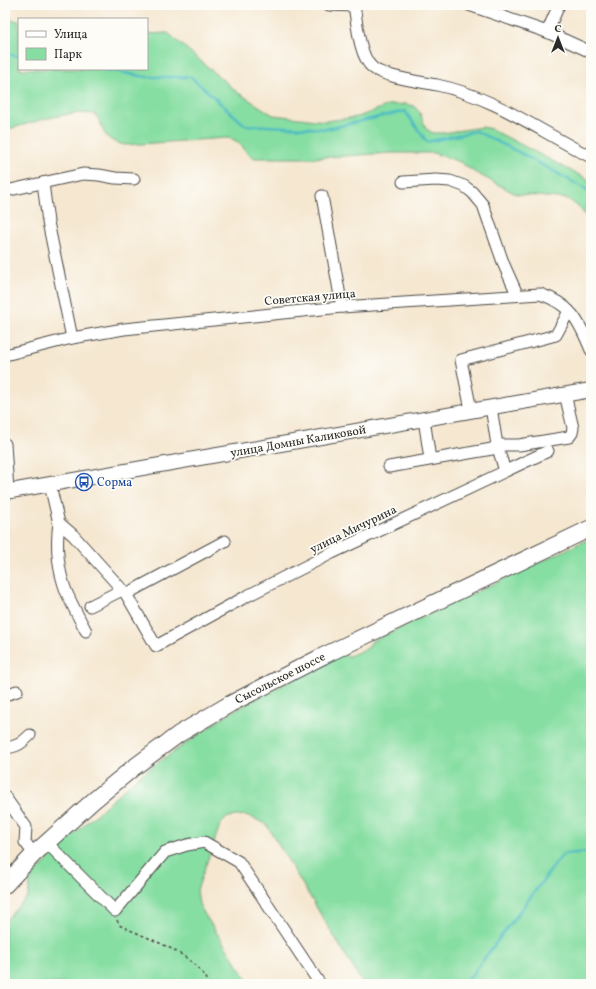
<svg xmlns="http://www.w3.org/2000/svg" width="596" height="989" viewBox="0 0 596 989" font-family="Vollkorn,serif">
<rect width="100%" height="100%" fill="#fdfcf7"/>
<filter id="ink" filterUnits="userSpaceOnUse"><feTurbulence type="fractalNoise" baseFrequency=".025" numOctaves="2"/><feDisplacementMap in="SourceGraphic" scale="8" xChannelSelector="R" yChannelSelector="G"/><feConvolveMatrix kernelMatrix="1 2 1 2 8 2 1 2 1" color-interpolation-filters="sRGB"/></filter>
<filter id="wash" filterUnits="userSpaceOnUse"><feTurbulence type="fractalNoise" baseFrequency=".012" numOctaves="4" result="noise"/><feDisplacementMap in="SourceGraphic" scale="16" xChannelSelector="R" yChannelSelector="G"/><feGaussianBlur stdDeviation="0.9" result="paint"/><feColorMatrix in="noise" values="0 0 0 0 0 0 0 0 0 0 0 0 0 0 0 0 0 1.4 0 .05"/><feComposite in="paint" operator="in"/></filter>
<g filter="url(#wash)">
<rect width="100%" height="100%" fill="#f5e7d0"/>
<g fill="#86dea2" stroke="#588466">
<path d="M5,19L19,21V69H147V34L168,33L237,92L273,115L325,121L358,117L389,105L406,104L414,106L420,113L426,129L433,133H443L482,127L491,129L591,181V224L580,208L568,199L516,194L476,173L460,162L434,153H391L312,158H254C241,151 244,140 226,138L125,145C99,139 107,131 95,114C66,110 33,123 5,130Z"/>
<polygon points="591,538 591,984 363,984 266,824 246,815 228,817 220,825 197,890 199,904 205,915 250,984 5,984 5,921 28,896 31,878 63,844 140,775 230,713 341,654 349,656 368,648 372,641"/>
</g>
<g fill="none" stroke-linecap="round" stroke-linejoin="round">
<g stroke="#4cbbc3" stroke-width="2.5">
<polyline points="5,54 19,56"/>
<polyline points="102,69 146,77 191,77 245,125 327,129 405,111 427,142 476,131 526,156 591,192"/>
<polyline points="465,984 563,854 591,852"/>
</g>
</g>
</g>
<g filter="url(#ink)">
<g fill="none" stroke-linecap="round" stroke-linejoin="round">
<g stroke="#494744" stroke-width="13">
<g id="minor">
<polyline points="329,5 354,6"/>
<path d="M354,5C357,22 359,57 373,68C384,77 422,82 437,85C495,97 539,131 591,157"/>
<polyline points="469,5 547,32 591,52"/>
<polyline points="547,32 559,5"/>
<polyline points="403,182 436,180 450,181 464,186 472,192 483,205 504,265 517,294"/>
<polyline points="43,183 48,222 72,338"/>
<polyline points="10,190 83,174 99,175 115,178 134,179"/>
<polyline points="322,196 342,307"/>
<path d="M5,355L72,338L124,329L342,307L540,294C571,304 579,321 591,350"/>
<polyline points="491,407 497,445 505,471"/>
<polyline points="471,410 461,360 556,335 569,311"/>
<polyline points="424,419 430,459"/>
<polyline points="5,444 8,491"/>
<polyline points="389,467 492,449 497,445 519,445 569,437 572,433 573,428 565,394"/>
<polyline points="50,485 59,523 73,535 126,594 156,646 247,596 332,553 548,451"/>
<path d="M59,523C56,545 58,570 66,591C72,605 79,618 86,631"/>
<polyline points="126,594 225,541"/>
<polyline points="90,606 122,590"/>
<polyline points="5,695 17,691"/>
<path d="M5,748C17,747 22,743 30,735"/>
<polyline points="5,797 26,827 25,842 34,854"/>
<polyline points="47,843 115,911 165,852 187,845 204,842 239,862 320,984"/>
</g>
</g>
<g stroke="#494744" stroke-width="16">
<polyline id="major" points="5,492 591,390"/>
</g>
<g stroke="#494744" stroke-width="18">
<polyline id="highway" points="5,885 34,854 93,801 133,768 179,734 230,704 323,656 591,528"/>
</g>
<path stroke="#494744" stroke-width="1.5" stroke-dasharray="3 3" stroke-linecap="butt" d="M117,920L119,925C144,937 184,950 201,971C205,975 207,980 210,984"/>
<use href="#minor" stroke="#fff" stroke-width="11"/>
<use href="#major" stroke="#fff" stroke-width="14"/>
<use href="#highway" stroke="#fff" stroke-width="16"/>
</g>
</g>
<defs>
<g id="bus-ring" transform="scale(0.9)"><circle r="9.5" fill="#fdfcf7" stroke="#1a4fb4" stroke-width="1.5"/><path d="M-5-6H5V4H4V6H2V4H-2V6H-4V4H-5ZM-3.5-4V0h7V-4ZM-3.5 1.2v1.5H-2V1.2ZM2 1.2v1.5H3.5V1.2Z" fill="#1a4fb4"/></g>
</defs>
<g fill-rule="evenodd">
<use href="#bus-ring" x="84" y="482"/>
</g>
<g text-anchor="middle" stroke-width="3.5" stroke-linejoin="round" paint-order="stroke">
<g font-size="12" fill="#2b2b2b" stroke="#fdfcf7">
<text transform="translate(310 297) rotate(-5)" y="4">Советская улица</text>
<text transform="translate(298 441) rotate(-10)" y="4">улица Домны Каликовой</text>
<text transform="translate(353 529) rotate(-26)" y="4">улица Мичурина</text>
<text transform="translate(280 678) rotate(-27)" y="4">Сысольское шоссе</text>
</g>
<g font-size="12" fill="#164399" stroke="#fdfcf7" text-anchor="start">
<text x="97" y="486">Сорма</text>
</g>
</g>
<rect width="596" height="989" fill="none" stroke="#fdfcf7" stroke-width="20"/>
<rect x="18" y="18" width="130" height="52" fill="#fdfcf7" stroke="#a9a8a5"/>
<rect x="26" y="31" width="20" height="6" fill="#ffffff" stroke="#a9a8a5"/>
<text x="54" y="38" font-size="12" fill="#2b2b2b">Улица</text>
<rect x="26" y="48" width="20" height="12" fill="#86dea2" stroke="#a9a8a5"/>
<text x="54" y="58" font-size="12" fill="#2b2b2b">Парк</text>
<g transform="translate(558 38)" stroke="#fdfcf7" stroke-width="3" paint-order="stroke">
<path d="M0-3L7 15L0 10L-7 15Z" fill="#2b2b2b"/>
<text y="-6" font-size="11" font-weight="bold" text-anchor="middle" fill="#2b2b2b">С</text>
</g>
</svg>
